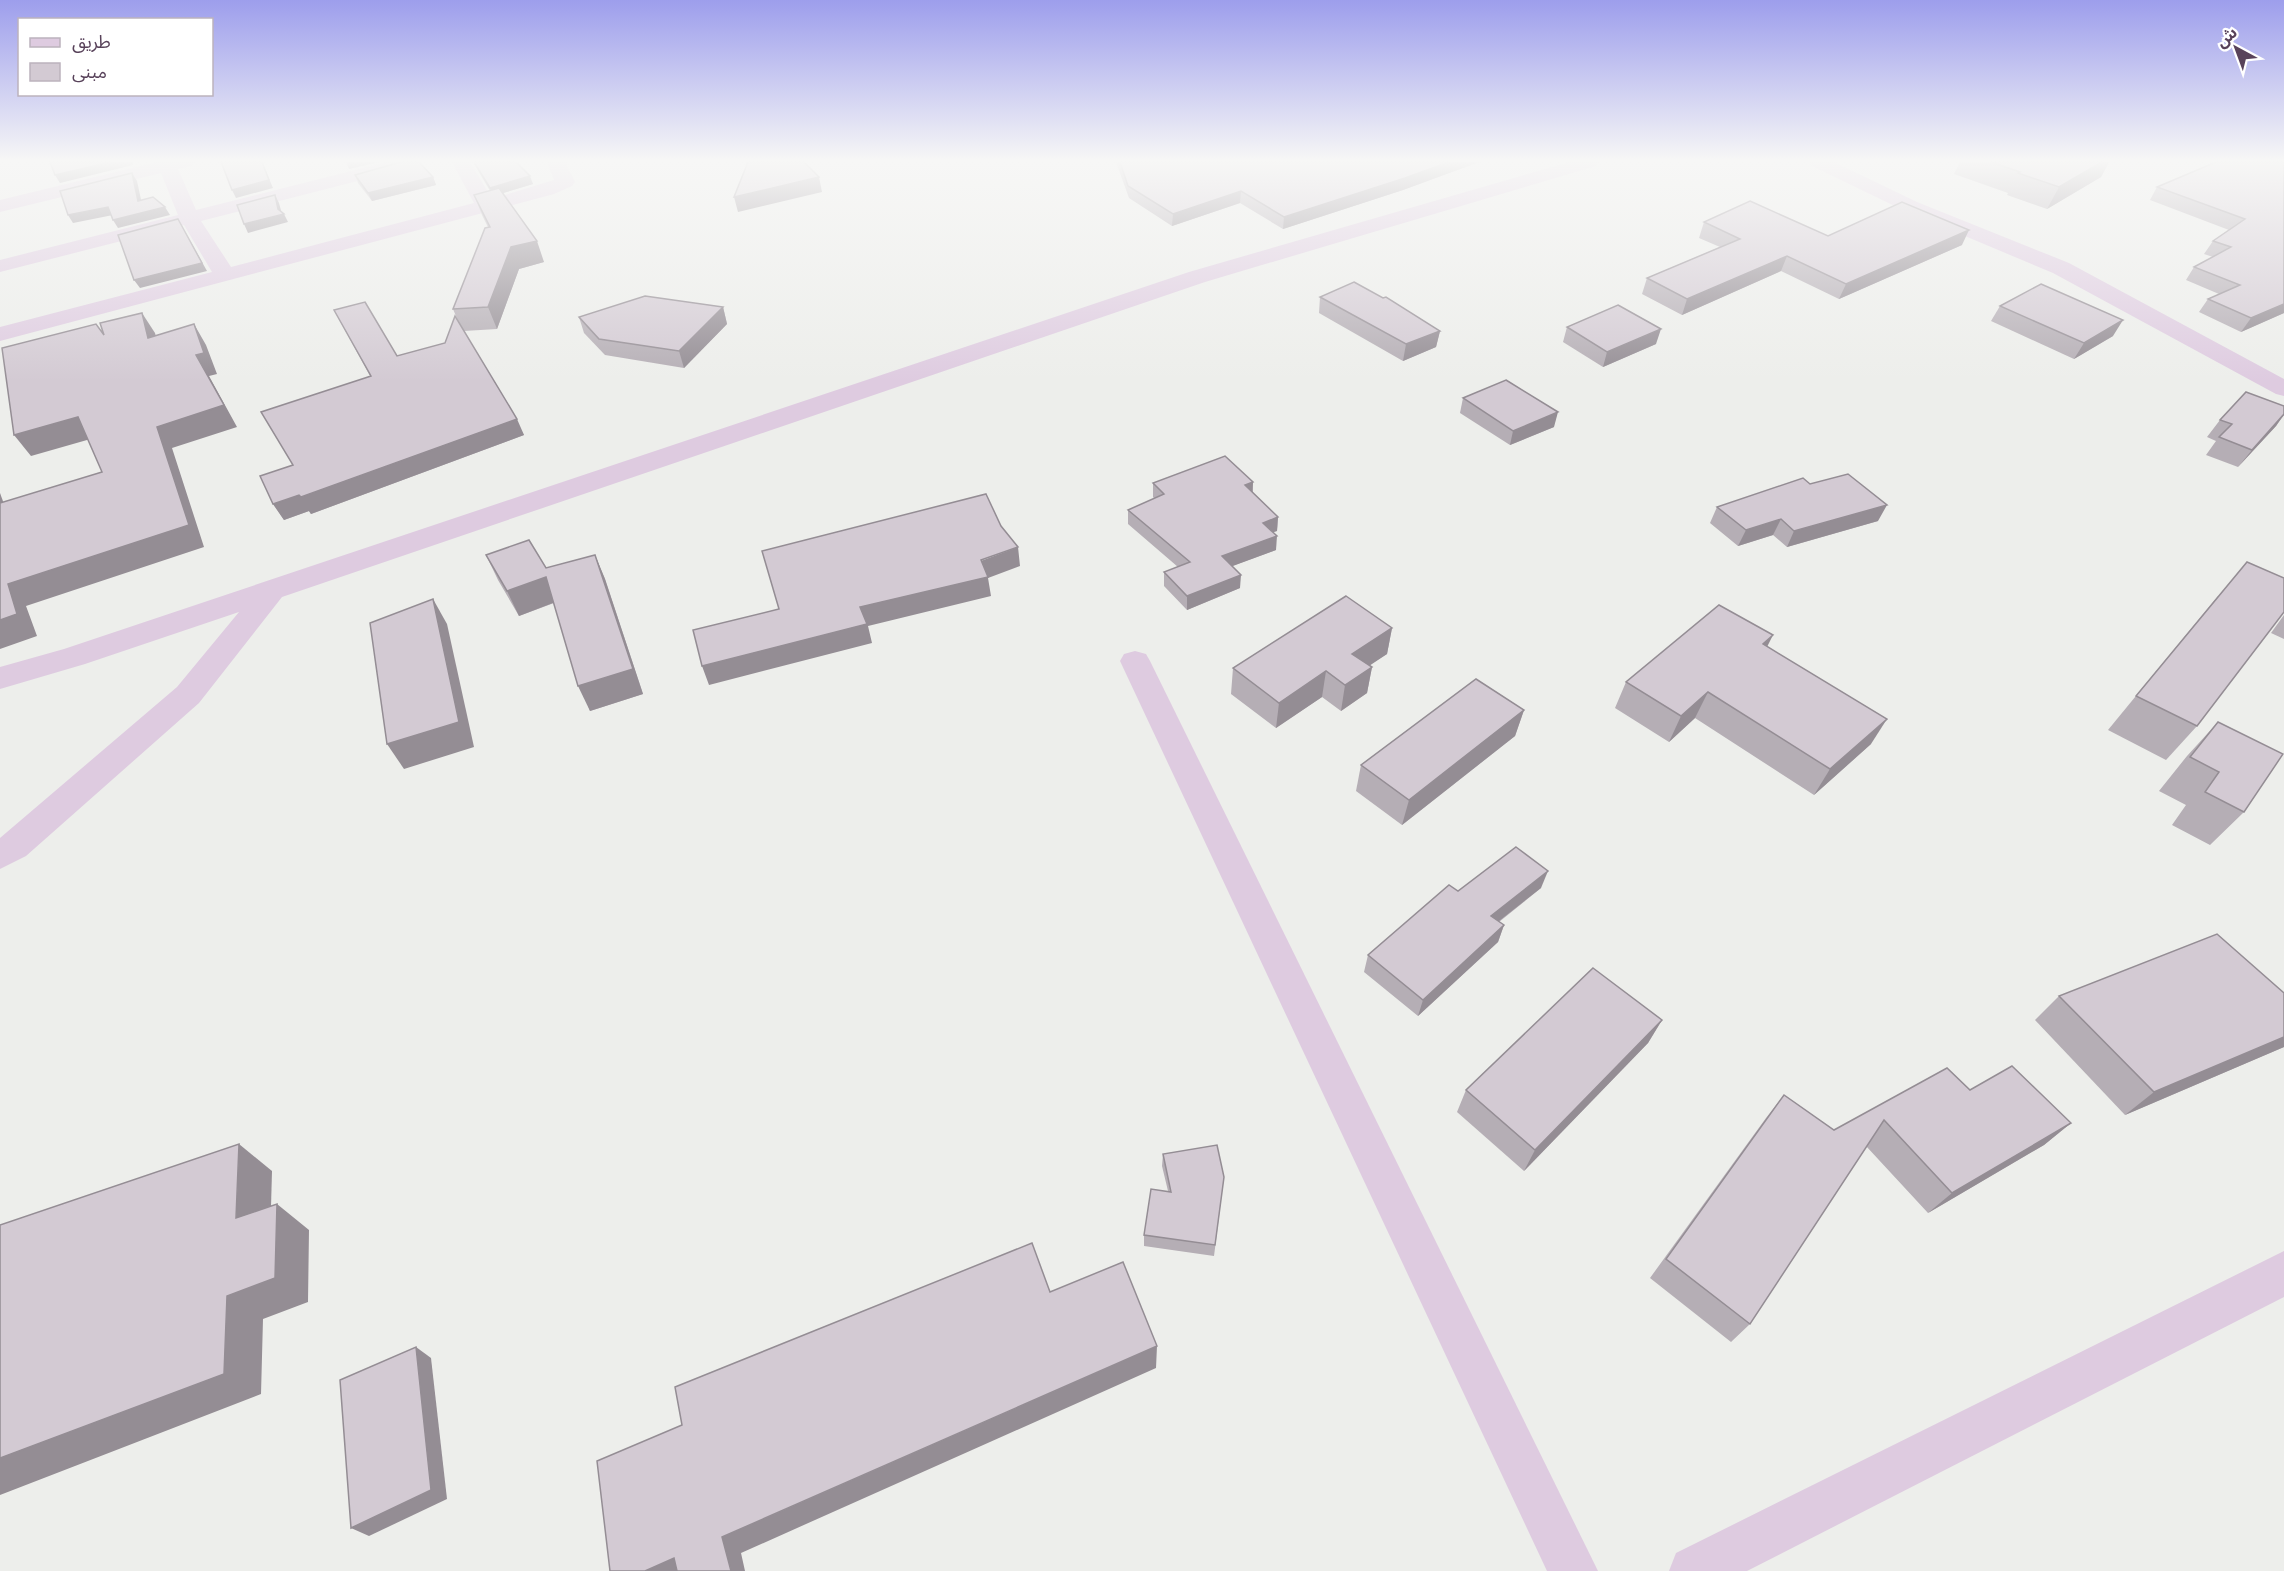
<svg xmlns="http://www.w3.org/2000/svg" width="2284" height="1571" viewBox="0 0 2284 1571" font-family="'Alegreya Sans','Noto Sans Arabic',sans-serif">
<rect width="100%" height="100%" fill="#edeeeb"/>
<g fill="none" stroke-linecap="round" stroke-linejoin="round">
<g fill="#decbe0" fill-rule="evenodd">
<polygon points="157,162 194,162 192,166 178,169 196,210 387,162 418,162 416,166 201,221 231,267 474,203 452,162 470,162 492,199 554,180 547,162 565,162 575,182 572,186 554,194 0,341 0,327 212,272 184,225 0,272 0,260 178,215 161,173 0,212 0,200"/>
<polygon points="1569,162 1598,162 1596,166 1205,282 282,597 199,703 26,856 0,869 0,838 177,687 239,612 85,664 0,689 0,667 64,649 1189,272"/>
<polygon points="1810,162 1834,162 1917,202 2069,263 2284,379 2284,396 2276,394 2053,273 1903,210 1812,166"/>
<polygon points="1135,651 1146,654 1150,661 1598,1571 1547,1571 1120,661 1124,654"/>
<polygon points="2284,1251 2284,1297 1747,1571 1669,1571 1676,1553"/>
</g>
</g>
<g fill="#b5aeb5">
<polygon points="473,162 516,162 533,184 503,193 544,262 519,269 497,329 464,331 524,435 311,514 309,511 284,520 273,504 370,376 334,310 397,356 445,343 458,321 453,309 488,227 482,215 474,195 490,191"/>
<polygon points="1116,162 1479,162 1403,190 1283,229 1240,203 1172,226 1129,198"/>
<polygon points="1960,162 2109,162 2101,177 2047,209 2007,195 2008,193 1954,174"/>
<polygon points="2284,162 2284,313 2241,332 2199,312 2208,299 2219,294 2186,280 2194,267 2213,257 2204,254 2213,241 2229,230 2150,200 2157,187"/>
<polygon points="355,175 433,177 436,185 372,201 358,183"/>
<polygon points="1704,222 1828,236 1962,245 1839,299 1781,271 1682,315 1642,294 1647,278 1720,247 1699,238"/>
<polygon points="1320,297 1440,331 1436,347 1403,361 1319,313"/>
<polygon points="2000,306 2113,336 2074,359 1991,321"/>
<polygon points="723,307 727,324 684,368 605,355 584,333 579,317"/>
<polygon points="1567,327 1656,344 1603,367 1563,342"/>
<polygon points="1463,398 1554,427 1510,445 1460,413"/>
<polygon points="2284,406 2284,415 2276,426 2238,467 2206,455 2216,441 2207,437 2220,420"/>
<polygon points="1253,482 1253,493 1278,517 1277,531 1273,532 1276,550 1232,566 1240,588 1187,610 1164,586 1164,572 1178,567 1128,524 1128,510 1155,499 1153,497 1153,483"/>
<polygon points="1810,484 1878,521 1787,547 1773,535 1738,546 1710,523 1717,507"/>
<polygon points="486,555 546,568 595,555 605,579 643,694 590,711 554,603 519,616 498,580"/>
<polygon points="2218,596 2197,726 2166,760 2108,730"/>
<polygon points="2284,615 2284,639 2271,633"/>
<polygon points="1392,628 1387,654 1369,665 1372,667 1367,693 1341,711 1322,697 1276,728 1231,694 1233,668"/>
<polygon points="1767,647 1871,744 1814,795 1695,718 1669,742 1615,708 1626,682"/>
<polygon points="1524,710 1515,736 1402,825 1356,791 1361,765"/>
<polygon points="2218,722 2244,812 2210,845 2172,825 2186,805 2159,791 2187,756"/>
<polygon points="1541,888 1499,922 1504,925 1498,942 1418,1016 1364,972 1368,955 1458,891"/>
<polygon points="2284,993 2284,1047 2125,1115 2035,1020 2059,996"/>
<polygon points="1662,1020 1648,1043 1524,1171 1457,1112 1466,1090"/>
<polygon points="1970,1090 2071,1123 2044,1145 1928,1213 1866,1146 1750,1324 1731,1342 1650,1278 1766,1118 1784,1095 1834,1130"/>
<polygon points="1163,1154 1224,1177 1214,1256 1144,1246 1144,1235 1168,1191 1162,1166"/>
</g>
<g fill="#948d94">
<polygon points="111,162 133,162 133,165 60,183 55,175"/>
<polygon points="262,162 273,188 236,198 232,190"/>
<polygon points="346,162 379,162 349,169"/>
<polygon points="1449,162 1479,162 1403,190 1283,229 1284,217"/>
<polygon points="2102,162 2109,162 2101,177 2047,209 2059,187"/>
<polygon points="132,173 137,181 143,209 138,201"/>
<polygon points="530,176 533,184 493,196 490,188"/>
<polygon points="433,177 436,185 372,201 368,193"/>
<polygon points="819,177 822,192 738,212 734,197"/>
<polygon points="1241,191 1240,203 1172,226 1173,214"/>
<polygon points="275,195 279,203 282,214 284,214 288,222 248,233 244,224 278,209"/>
<polygon points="108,207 113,215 73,223 68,215"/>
<polygon points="165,207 170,215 118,228 113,220"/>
<polygon points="178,219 207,271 140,288 134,280"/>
<polygon points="1969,230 1962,245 1839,299 1846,284"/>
<polygon points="537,241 544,262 519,269 497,329 488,307 511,247"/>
<polygon points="1787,256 1781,271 1682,315 1687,299"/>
<polygon points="2284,304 2284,313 2241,332 2251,318"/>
<polygon points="723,307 727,324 684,368 679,351"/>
<polygon points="142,313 155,333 162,359 148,338"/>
<polygon points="2123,320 2113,336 2074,359 2084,343"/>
<polygon points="194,324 206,345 217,374 209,376 237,427 172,448 204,547 26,606 37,636 0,649 0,620 8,584 157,427 196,355"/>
<polygon points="1661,329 1656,344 1603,367 1607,352"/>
<polygon points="1440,331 1436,347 1403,361 1406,344"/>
<polygon points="1558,412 1554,427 1510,445 1513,431"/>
<polygon points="2284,414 2276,426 2238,467 2252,450"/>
<polygon points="78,417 94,438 31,456 14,435"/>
<polygon points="517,419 524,435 311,514 309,511 284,520 273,504"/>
<polygon points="1253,482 1252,496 1245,485"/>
<polygon points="0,493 12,526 0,512"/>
<polygon points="1887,505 1878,521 1787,547 1794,531"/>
<polygon points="1278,517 1277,531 1262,536 1263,523"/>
<polygon points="1781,519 1773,535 1738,546 1746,530"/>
<polygon points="1277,536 1276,550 1222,570 1222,556"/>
<polygon points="1018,547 1020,566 988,578 991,596 868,626 872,643 709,685 702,666"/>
<polygon points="595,555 605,579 643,694 590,711 578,686"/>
<polygon points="1241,575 1240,588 1187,610 1187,596"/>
<polygon points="546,577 558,601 519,616 507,591"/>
<polygon points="433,599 447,624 474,747 404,769 387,744"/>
<polygon points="1392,628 1387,654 1348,680 1352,654"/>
<polygon points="1773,635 1760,661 1763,644"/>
<polygon points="1372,667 1367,693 1341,711 1345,685"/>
<polygon points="1326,671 1322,697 1276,728 1279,703"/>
<polygon points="1708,692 1695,718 1669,742 1681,716"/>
<polygon points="1524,710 1515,736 1402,825 1409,800"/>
<polygon points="1887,719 1871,744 1814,795 1830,769"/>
<polygon points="1548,871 1541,888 1485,932 1491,916"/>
<polygon points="1504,925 1498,942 1418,1016 1423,1000"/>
<polygon points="1662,1020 1648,1043 1524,1171 1535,1150"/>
<polygon points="2284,1037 2284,1047 2125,1115 2154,1092"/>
<polygon points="2071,1123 2044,1145 1928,1213 1952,1193"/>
<polygon points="239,1144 272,1171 270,1243 236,1218"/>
<polygon points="277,1204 309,1230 308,1302 263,1319 261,1394 0,1495 0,1458 227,1296"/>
<polygon points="1157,1346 1156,1368 741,1553 745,1571 731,1571 722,1537"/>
<polygon points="416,1347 431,1358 447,1499 369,1536 351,1528"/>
<polygon points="674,1558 692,1571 645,1571"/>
</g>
<g fill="#d3cad3" stroke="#948d94" stroke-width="1.5">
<polygon points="50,162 111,162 55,175"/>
<polygon points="221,162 262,162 269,180 232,190"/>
<polygon points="401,162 419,162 433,177 368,193 355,175"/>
<polygon points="474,162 516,162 530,176 490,188"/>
<polygon points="748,162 804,162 819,177 734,197"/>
<polygon points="1120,162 1449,162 1405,178 1284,217 1241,191 1173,214 1128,186"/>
<polygon points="1991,162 2102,162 2059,187 2018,173 2020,172"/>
<polygon points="2216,162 2284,162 2284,304 2251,318 2208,299 2240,285 2194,267 2231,247 2213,241 2245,219 2157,187"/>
<polygon points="132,173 138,201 153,197 165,207 113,220 108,207 68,215 60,191"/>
<polygon points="499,188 537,241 511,247 488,307 453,309 485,228 490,227 474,195"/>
<polygon points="275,195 278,209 284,214 244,224 237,205"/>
<polygon points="1750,201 1828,236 1902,202 1969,230 1846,284 1787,256 1687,299 1647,278 1740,239 1704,222"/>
<polygon points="178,219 202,263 134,280 118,235"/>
<polygon points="1354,282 1383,298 1386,297 1440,331 1406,344 1320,297"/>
<polygon points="2041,284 2123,320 2084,343 2000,306"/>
<polygon points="645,296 723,307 679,351 599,339 579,317"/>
<polygon points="365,302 397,356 445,343 455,316 517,419 301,497 299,495 273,504 260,476 293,465 261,412 371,376 334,310"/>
<polygon points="1618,305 1661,329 1607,352 1567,327"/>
<polygon points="142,313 148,338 194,324 204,353 196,355 224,405 157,427 189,525 8,584 17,614 0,620 0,503 102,472 78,417 14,435 2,348 96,324 104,335 100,323"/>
<polygon points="1506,380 1558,412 1513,431 1463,398"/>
<polygon points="2246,392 2284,406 2284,414 2252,450 2219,437 2232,424 2220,420"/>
<polygon points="1225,456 1253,482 1245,485 1278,517 1263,523 1277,536 1222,556 1241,575 1187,596 1164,572 1190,562 1128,510 1164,494 1153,483"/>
<polygon points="1848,474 1887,505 1794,531 1781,519 1746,530 1717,507 1803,478 1810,484"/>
<polygon points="986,494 1001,526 1018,547 981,560 988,577 860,607 867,624 702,666 693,630 779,609 762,551"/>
<polygon points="529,540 546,568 595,555 633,669 578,686 546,577 507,591 486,555"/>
<polygon points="2247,562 2284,578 2284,612 2197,726 2136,696"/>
<polygon points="1346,596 1392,628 1352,654 1372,667 1345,685 1326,671 1279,703 1233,668"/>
<polygon points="433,599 459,722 387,744 370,623"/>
<polygon points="1719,605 1773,635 1763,644 1887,719 1830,769 1708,692 1681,716 1626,682"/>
<polygon points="1476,679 1524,710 1409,800 1361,765"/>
<polygon points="2218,722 2283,754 2244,812 2205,792 2219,772 2190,757"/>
<polygon points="1516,847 1548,871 1491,916 1504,925 1423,1000 1368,955 1449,885 1458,891"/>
<polygon points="2217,934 2284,993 2284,1037 2154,1092 2059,996"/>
<polygon points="1593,968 1662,1020 1535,1150 1466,1090"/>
<polygon points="2012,1066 2071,1123 1952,1193 1884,1120 1750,1324 1666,1259 1784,1095 1834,1130 1947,1068 1970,1090"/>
<polygon points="239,1144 236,1218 277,1204 275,1278 227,1296 224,1374 0,1458 0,1225"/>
<polygon points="1217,1145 1224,1177 1215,1245 1144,1235 1151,1189 1171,1192 1163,1154"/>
<polygon points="1032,1243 1050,1292 1123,1262 1157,1346 722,1537 731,1571 677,1571 674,1558 645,1571 610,1571 597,1461 682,1425 675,1387"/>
<polygon points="416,1347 431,1490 351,1528 340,1380"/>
</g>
<linearGradient id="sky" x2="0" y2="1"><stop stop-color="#9d9eec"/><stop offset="0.42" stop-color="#f7f7f6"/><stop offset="1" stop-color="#f7f7f6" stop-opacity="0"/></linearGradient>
<rect width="2284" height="382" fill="url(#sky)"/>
<rect x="18" y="18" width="195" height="78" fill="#ffffff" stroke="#bcb3bd" stroke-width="1.5"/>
<rect x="30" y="38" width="30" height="9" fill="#decbe0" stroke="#bcb3bd" stroke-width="1.5"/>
<text x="72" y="48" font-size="18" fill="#58425a">طريق</text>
<rect x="30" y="63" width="30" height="18" fill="#d3cad3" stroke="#bcb3bd" stroke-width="1.5"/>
<text x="72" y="78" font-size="18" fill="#58425a">مبنى</text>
<g transform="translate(2236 48) rotate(319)" stroke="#ffffff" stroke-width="4.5" paint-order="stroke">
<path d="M0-4.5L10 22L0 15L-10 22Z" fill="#58425a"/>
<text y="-9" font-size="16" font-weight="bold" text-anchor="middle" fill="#58425a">ش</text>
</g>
</svg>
